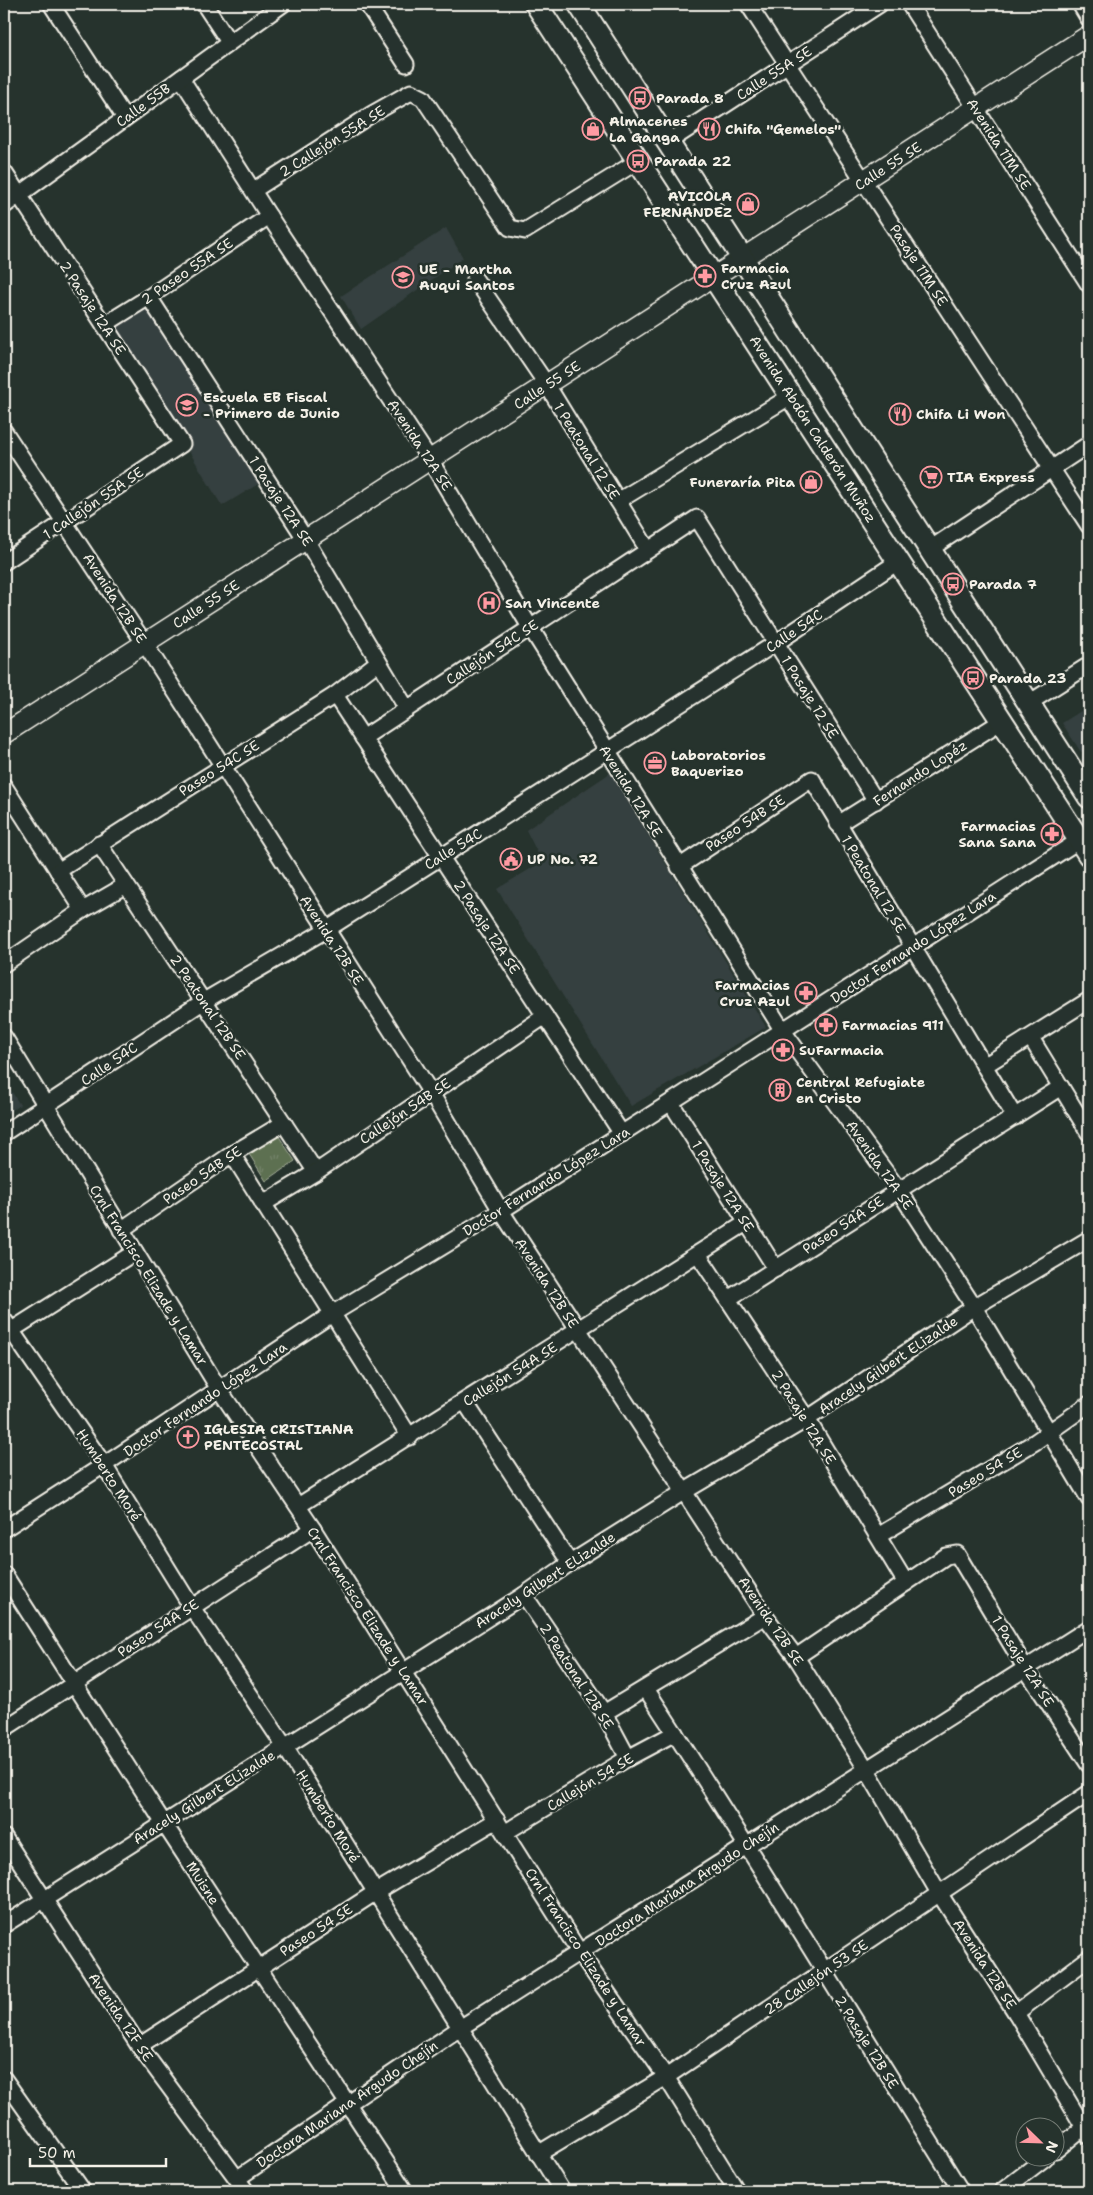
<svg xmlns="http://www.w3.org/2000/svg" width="1093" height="2195" viewBox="0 0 1093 2195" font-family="'Shantell Sans',sans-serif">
<defs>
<pattern id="park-tufts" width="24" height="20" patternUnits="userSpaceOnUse" patternTransform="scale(1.25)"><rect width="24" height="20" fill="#5d6f51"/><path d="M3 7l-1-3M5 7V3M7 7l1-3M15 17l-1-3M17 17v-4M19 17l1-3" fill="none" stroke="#75846a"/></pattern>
</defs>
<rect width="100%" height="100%" fill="#26332d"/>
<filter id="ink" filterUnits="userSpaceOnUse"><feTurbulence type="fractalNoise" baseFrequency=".02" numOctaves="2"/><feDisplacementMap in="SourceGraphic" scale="10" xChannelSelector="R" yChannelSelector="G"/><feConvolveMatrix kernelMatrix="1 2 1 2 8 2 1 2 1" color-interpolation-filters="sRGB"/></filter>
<g filter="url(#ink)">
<g fill="#364040">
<polygon points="446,228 463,258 361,329 341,296"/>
<polygon points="150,305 260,483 222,506 115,328"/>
<polygon points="1089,706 1089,748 1081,752 1062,723"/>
<polygon points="610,773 766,1027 631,1106 497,889 542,862 526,830"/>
<polygon points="8,1086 20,1105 4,1115 4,1088"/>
</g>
<polygon fill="url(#park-tufts)" stroke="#a8b09c" points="278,1135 295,1161 266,1181 249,1154"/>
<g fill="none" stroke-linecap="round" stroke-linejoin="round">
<g stroke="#f4f1e8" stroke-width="19">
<g id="minor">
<polyline points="51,4 125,118"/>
<polyline points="204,4 229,42"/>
<polyline points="367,4 406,64"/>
<polyline points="748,4 1089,526"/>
<polyline points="909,4 1089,285"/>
<polyline points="1080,4 1089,19"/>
<polyline points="181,78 269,216 430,460 530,627 783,1031 898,1189 974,1307 1089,1499"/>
<polyline points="668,142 880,4"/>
<polyline points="4,172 182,444 4,562"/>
<polyline points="254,190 372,114 411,92 423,98 510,228 525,231 638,161"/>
<polyline points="4,206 283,4"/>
<polyline points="475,279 547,385 648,550"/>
<polyline points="149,297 306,540 407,709"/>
<polyline points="104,325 149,297 269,216"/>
<polyline points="4,431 145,644 431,1093 501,1211 765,1616 796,1657 867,1770 939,1893 1016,2013 1089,2136"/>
<polyline points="618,501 791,396"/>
<polyline points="930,549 1089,444"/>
<polyline points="335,695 622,1134"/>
<polyline points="1029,703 1089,665"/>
<polyline points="363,738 697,518 876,801"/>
<polyline points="4,786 83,910"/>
<polyline points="838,824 1002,721"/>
<polyline points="99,844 316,1172"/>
<polyline points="679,867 812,779 1015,1117"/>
<polyline points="58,871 335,695 378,662"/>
<polyline points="4,964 83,910 126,885"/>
<polyline points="4,1037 219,1389 313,1529 580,1953 666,2077 737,2191"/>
<polyline points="1031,1038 1089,1133"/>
<polyline points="984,1066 1089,1000"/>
<polyline points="671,1103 776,1269"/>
<polyline points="4,1133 204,1001 326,930 441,857 776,643 899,561"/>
<polyline points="232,1154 410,1437"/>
<polyline points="263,1204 316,1172 545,1016"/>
<polyline points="121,1230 232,1154 284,1123"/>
<polyline points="698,1254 807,1419 906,1583"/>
<polyline points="728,1299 1061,1087"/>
<polyline points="4,1320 104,1465 191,1606 285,1747 562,2191"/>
<polyline points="4,1335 135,1252"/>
<polyline points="465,1402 570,1563"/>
<polyline points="298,1506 746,1223"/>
<polyline points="4,1529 104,1465 332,1314 501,1211 1089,834"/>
<polyline points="878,1536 1035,1442 1089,1404"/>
<polyline points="4,1574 163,1822 405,2191"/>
<polyline points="524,1595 604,1713 628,1758"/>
<polyline points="796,1657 946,1556 957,1554 1026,1669 1089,1765"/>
<path d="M646,1689C755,1854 856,2024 961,2191"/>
<polyline points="604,1713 765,1616"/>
<polyline points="4,1729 313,1529"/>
<polyline points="506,1832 628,1758 675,1733"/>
<polyline points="4,1837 139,2046 246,2191"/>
<polyline points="4,1925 524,1595 570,1563 685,1491 807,1419 974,1307 1089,1239"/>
<polyline points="1016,2013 1089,1958"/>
<polyline points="139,2046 376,1892 497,1820"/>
<polyline points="4,2079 83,2191"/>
<polyline points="1056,2150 1089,2123"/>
<polyline points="538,2154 666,2077 1089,1793"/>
<polyline points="238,2178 460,2028 1089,1628"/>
<polyline points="1002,2191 1045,2158"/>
</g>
</g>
<g stroke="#f4f1e8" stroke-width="22">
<polyline id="tertiary" points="4,734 1089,35"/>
</g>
<g stroke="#f4f1e8" stroke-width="25">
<g id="secondary">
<polyline points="536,4 1089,855"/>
<polyline points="579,4 1089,797"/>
</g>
</g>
<use href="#minor" stroke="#26332d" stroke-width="15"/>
<use href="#tertiary" stroke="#26332d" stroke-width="19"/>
<use href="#secondary" stroke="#26332d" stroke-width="21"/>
</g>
</g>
<defs>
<g id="bus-ring" transform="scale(1.125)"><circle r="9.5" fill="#26332d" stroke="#ff9aa2" stroke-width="1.5"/><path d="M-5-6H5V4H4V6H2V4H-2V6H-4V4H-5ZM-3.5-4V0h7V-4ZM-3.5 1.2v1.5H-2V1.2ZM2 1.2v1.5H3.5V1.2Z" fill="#ff9aa2"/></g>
<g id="shop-ring" transform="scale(1.125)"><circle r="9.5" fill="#26332d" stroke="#ff9aa2" stroke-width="1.5"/><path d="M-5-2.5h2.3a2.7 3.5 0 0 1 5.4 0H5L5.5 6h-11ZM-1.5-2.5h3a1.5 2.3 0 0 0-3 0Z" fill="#ff9aa2"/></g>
<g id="restaurant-ring" transform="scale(1.125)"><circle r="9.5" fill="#26332d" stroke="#ff9aa2" stroke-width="1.5"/><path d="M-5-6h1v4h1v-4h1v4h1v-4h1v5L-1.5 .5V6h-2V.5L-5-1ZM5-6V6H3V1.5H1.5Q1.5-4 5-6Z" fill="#ff9aa2"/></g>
<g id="pharmacy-ring" transform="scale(1.125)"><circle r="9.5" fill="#26332d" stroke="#ff9aa2" stroke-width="1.5"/><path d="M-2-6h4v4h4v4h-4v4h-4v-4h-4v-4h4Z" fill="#ff9aa2"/></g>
<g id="school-ring" transform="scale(1.125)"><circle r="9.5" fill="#26332d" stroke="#ff9aa2" stroke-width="1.5"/><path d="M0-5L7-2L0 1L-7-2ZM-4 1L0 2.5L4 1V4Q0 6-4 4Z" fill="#ff9aa2"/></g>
<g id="supermarket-ring" transform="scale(1.125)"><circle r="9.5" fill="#26332d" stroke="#ff9aa2" stroke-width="1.5"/><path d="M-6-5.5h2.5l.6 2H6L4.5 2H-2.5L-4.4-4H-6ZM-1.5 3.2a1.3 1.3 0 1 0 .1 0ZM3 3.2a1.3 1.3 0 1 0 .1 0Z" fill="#ff9aa2"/></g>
<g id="hospital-ring" transform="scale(1.125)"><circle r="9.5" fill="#26332d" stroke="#ff9aa2" stroke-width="1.5"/><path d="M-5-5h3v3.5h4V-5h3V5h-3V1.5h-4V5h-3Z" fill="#ff9aa2"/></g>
<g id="office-ring" transform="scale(1.125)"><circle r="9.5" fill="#26332d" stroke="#ff9aa2" stroke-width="1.5"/><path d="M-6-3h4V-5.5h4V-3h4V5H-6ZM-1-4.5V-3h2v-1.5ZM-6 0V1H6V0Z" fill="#ff9aa2"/></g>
<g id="civic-ring" transform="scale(1.125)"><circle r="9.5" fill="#26332d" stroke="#ff9aa2" stroke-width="1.5"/><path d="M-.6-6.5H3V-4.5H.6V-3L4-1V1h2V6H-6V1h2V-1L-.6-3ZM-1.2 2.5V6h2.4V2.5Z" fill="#ff9aa2"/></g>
<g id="building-ring" transform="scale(1.125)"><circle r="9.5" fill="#26332d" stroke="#ff9aa2" stroke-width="1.5"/><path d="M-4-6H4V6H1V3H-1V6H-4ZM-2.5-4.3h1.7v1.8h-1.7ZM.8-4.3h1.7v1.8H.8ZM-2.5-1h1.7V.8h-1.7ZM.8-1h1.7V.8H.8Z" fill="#ff9aa2"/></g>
<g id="church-ring" transform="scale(1.125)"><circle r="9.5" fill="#26332d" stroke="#ff9aa2" stroke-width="1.5"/><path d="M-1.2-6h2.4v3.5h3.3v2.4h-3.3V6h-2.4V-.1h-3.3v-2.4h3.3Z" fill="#ff9aa2"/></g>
</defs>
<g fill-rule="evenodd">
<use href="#bus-ring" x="640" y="98"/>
<use href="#shop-ring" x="593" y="129"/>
<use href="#restaurant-ring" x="709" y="129"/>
<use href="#bus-ring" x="638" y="161"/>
<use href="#shop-ring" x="748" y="204"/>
<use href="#pharmacy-ring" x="705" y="276"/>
<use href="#school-ring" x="403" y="277"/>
<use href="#school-ring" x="187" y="405"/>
<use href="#restaurant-ring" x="900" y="414"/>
<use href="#supermarket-ring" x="931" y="477"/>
<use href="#shop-ring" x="811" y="482"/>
<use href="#bus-ring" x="953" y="584"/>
<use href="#hospital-ring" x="489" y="603"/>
<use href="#bus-ring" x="973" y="678"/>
<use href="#office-ring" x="655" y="763"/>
<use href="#pharmacy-ring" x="1052" y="834"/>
<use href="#civic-ring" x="511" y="859"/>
<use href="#pharmacy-ring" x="806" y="993"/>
<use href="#pharmacy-ring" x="826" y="1025"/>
<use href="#pharmacy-ring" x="783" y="1050"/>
<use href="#building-ring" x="780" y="1090"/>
<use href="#church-ring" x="188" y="1437"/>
</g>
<g text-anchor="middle" stroke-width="5" stroke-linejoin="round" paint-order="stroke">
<g font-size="14" fill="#f4f1e8" stroke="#26332d">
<text transform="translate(774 73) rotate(-33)" y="5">Calle 55A SE</text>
<text transform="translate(143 105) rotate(-36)" y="5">Calle 55B</text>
<text transform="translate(332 141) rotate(-32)" y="5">2 Callejón 55A SE</text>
<text transform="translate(999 144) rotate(57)" y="5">Avenida 11M SE</text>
<text transform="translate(888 166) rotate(-33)" y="5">Calle 55 SE</text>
<text transform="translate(919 265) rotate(57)" y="5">Pasaje 11M SE</text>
<text transform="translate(187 271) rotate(-34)" y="5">2 Paseo 55A SE</text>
<text transform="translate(93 308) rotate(57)" y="5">2 Pasaje 12A SE</text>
<text transform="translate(547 385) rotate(-33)" y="5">Calle 55 SE</text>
<text transform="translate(813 429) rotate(57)" y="5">Avenida Abdón Calderón Muñoz</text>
<text transform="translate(420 445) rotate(57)" y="5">Avenida 12A SE</text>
<text transform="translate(587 451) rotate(58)" y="5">1 Peatonal 12 SE</text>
<text transform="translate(281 501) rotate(57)" y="5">1 Pasaje 12A SE</text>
<text transform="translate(93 503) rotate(-34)" y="5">1 Callejón 55A SE</text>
<text transform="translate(115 598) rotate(57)" y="5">Avenida 12B SE</text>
<text transform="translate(206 604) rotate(-33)" y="5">Calle 55 SE</text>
<text transform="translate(794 631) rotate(-34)" y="5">Calle 54C</text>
<text transform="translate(492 652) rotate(-33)" y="5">Callejón 54C SE</text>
<text transform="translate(810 697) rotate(58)" y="5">1 Pasaje 12 SE</text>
<text transform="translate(219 768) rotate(-32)" y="5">Paseo 54C SE</text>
<text transform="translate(920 773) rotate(-33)" y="5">Fernando Lopéz</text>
<text transform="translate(631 791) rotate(58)" y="5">Avenida 12A SE</text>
<text transform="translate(745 823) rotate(-33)" y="5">Paseo 54B SE</text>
<text transform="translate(453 849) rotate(-32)" y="5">Calle 54C</text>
<text transform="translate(874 884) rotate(59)" y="5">1 Peatonal 12 SE</text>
<text transform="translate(487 927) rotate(57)" y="5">2 Pasaje 12A SE</text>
<text transform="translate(332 940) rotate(57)" y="5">Avenida 12B SE</text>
<text transform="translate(913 947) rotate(-33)" y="5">Doctor Fernando López Lara</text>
<text transform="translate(208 1007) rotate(56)" y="5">2 Peatonal 12B SE</text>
<text transform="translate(109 1064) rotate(-34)" y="5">Calle 54C</text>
<text transform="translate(405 1111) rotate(-34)" y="5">Callejón 54B SE</text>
<text transform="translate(880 1165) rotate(55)" y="5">Avenida 12A SE</text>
<text transform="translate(202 1175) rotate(-34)" y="5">Paseo 54B SE</text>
<text transform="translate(546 1181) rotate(-32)" y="5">Doctor Fernando López Lara</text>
<text transform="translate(723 1186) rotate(58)" y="5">1 Pasaje 12A SE</text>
<text transform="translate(843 1225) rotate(-33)" y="5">Paseo 54A SE</text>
<text transform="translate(149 1275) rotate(58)" y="5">Crnl Francisco Elizade y Lamar</text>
<text transform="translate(547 1283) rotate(57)" y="5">Avenida 12B SE</text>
<text transform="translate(888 1365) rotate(-34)" y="5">Aracely Gilbert ELizalde</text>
<text transform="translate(510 1374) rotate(-32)" y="5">Callejón 54A SE</text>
<text transform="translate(205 1399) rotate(-34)" y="5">Doctor Fernando López Lara</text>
<text transform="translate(804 1417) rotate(58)" y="5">2 Pasaje 12A SE</text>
<text transform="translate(985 1472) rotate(-31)" y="5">Paseo 54 SE</text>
<text transform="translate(109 1475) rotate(57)" y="5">Humberto Moré</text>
<text transform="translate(545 1580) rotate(-33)" y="5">Aracely Gilbert ELizalde</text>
<text transform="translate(368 1616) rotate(57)" y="5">Crnl Francisco Elizade y Lamar</text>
<text transform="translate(771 1621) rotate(56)" y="5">Avenida 12B SE</text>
<text transform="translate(158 1628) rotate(-33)" y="5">Paseo 54A SE</text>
<text transform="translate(1023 1661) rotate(58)" y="5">1 Pasaje 12A SE</text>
<text transform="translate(577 1676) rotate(57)" y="5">2 Peatonal 12B SE</text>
<text transform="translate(590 1782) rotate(-31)" y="5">Callejón 54 SE</text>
<text transform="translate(204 1797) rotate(-32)" y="5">Aracely Gilbert ELizalde</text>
<text transform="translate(328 1816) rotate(58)" y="5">Humberto Moré</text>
<text transform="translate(203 1883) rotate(57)" y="5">Muisne</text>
<text transform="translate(687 1884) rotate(-33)" y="5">Doctora Mariana Argudo Chejín</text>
<text transform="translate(316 1930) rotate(-33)" y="5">Paseo 54 SE</text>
<text transform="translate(586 1957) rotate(57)" y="5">Crnl Francisco Elizade y Lamar</text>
<text transform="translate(985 1964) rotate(57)" y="5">Avenida 12B SE</text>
<text transform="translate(816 1977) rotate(-34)" y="5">28 Callejón 53 SE</text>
<text transform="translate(121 2017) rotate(56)" y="5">Avenida 12F SE</text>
<text transform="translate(867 2042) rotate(58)" y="5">2 Pasaje 12B SE</text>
<text transform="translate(347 2104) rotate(-34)" y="5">Doctora Mariana Argudo Chejín</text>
</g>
<g font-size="14" font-weight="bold" fill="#f4f1e8" stroke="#26332d" text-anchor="start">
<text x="656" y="103">Parada 8</text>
<text x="609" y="126">Almacenes<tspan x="609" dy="16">La Ganga</tspan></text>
<text x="725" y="134">Chifa "Gemelos"</text>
<text x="654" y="166">Parada 22</text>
<text x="732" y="201" text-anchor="end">AVICOLA<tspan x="732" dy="16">FERNANDEZ</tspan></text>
<text x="721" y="273">Farmacia<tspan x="721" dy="16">Cruz Azul</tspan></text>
<text x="419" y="274">UE - Martha<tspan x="419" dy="16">Auqui Santos</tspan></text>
<text x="203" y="402">Escuela EB Fiscal<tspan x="203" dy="16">- Primero de Junio</tspan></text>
<text x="916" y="419">Chifa Li Won</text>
<text x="947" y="482">TIA Express</text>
<text x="795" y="487" text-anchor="end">Funeraría Pita</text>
<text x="969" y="589">Parada 7</text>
<text x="505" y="608">San Vincente</text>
<text x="989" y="683">Parada 23</text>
<text x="671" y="760">Laboratorios<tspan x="671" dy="16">Baquerizo</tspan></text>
<text x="1036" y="831" text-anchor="end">Farmacias<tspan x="1036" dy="16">Sana Sana</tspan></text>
<text x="527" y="864">UP No. 72</text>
<text x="790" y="990" text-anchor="end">Farmacias<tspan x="790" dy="16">Cruz Azul</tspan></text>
<text x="842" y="1030">Farmacias 911</text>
<text x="799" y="1055">SuFarmacia</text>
<text x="796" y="1087">Central Refugiate<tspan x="796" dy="16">en Cristo</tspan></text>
<text x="204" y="1434">IGLESIA CRISTIANA<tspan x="204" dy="16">PENTECOSTAL</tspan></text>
</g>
</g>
<rect width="1093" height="2195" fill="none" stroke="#26332d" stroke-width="20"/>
<rect x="10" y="10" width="1073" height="2175" fill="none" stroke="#f4f1e8" stroke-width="2" filter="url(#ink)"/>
<g transform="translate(1040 2142) rotate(113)"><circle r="24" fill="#26332d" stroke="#787f78"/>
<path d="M0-4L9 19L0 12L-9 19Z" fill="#ff9aa2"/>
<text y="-8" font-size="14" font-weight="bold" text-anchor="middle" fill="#f4f1e8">N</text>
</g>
<path d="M30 2158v8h136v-8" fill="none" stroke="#f4f1e8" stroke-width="2.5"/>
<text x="38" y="2158" font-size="15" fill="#f4f1e8" stroke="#26332d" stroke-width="4" paint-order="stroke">50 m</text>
</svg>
